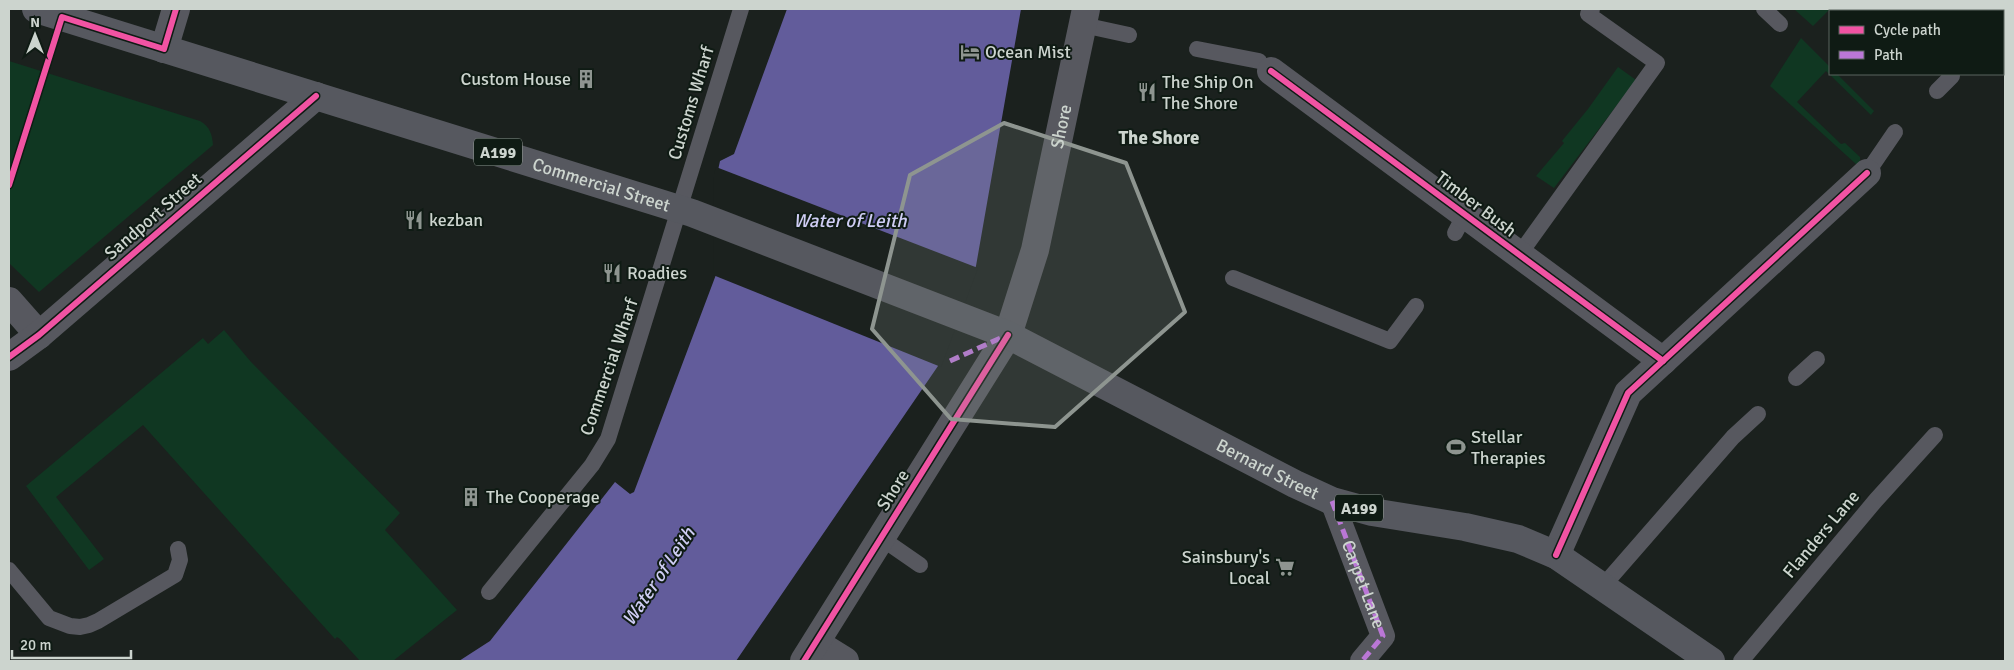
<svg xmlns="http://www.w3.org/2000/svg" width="2014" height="670" viewBox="0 0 2014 670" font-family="Signika,sans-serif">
<rect width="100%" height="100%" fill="#1b211e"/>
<g fill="#103722">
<polygon points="1794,9 1830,9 1813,26"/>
<polygon points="1801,38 1830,67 1830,74 1837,74 1874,111 1871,115 1826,71 1797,102 1841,144 1845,143 1860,157 1860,161 1857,165 1770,86"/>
<path d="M9,61L200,121C210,127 212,134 213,145L39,292L9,263Z"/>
<polygon points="1618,67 1636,80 1554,188 1536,176 1564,143 1562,141 1588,109"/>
<polygon points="224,330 251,362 400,513 385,530 457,610 393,661 360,661 340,639 337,637 335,639 143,425 56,497 104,559 89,570 26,486 203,338 208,344"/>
</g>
<polygon fill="#625c9b" points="787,9 1021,9 976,266 938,366 736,661 459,661 490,641 615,482 630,494 634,492 717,272 717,175 720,161 734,154"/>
<polygon fill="#1b211e" points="716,167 978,268 941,367 713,275 714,174"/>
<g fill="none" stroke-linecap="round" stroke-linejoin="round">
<g stroke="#57585f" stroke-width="16">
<polyline points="1764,9 1780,24"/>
<polyline points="1892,9 1894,11"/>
<polyline points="1083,25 1129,35"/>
<polyline points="1197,49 1259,61"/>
<polyline points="1937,91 1952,76 1949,74"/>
<polyline points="1867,173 1895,132"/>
<polyline points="1455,233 1465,214"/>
<polyline points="1519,255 1657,63 1588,14 1592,9"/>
<polyline points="1233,278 1390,341 1416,306"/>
<polyline points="1796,378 1817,359"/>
<polyline points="881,538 920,565"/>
<polyline points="9,570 49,618 70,626 80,627 89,625 98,621 175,575 180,560 178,549"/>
<polyline points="1603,586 1733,437 1758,414"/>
<polyline points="489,592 592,465 608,439 741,9"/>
<polyline points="1741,661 1876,500 1935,435"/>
</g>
<path stroke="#57585f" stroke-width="24" id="s1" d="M1332,501L1383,636L1362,661"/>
<g stroke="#57585f" stroke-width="28">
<polyline points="164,49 176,9"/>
<polyline points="1271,71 1663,361"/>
<polyline points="9,301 39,335"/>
<polyline points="9,357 39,335 316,96"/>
<polyline points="1556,555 1628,393 1867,173"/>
<polyline points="816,643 845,661"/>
<path id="s2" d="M804,661L1008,335L1035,250L1086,9"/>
</g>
<path stroke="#56585f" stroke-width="28" id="s3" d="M36,9L692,213L1008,335L1295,484L1332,501L1372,512L1465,527L1518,539L1556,555L1711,661"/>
<g stroke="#ba77d6" stroke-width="5" stroke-dasharray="10 5" stroke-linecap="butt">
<polyline points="950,361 1005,336"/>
<polyline points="1332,501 1383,636 1362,661"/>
</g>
<g stroke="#0f1b14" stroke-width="9">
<g id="cycleway">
<polyline points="1271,71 1663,361"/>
<polyline points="9,185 62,17 164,49 176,9"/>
<polyline points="9,357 39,335 316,96"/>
<polyline points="1556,555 1628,393 1867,173"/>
<polyline points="804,661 1008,335"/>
</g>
</g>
<use href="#cycleway" stroke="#f153a3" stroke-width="6"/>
</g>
<path fill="#8e9590" fill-opacity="0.2" stroke="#8e9590" stroke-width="4" stroke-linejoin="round" d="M1004,123L1126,163L1185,312L1055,427L951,419L872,329L910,175Z"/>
<defs>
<g id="hotel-bare" transform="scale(1.5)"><path d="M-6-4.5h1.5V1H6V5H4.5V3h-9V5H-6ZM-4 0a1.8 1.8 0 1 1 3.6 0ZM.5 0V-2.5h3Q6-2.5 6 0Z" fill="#8e9590" stroke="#0f1b14" stroke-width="2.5" paint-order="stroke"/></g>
<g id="building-bare" transform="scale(1.5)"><path d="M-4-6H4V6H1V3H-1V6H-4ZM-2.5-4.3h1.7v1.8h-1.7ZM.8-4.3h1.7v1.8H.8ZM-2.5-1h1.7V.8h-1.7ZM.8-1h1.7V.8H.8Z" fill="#8e9590" stroke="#0f1b14" stroke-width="2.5" paint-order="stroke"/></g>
<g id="restaurant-bare" transform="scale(1.5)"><path d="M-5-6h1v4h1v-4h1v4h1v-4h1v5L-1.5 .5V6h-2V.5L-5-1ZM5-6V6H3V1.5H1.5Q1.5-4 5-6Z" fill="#8e9590" stroke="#0f1b14" stroke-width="2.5" paint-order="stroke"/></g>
<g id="stadium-bare" transform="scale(1.5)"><path d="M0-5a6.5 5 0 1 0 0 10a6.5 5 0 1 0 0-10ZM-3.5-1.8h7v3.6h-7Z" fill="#8e9590" stroke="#0f1b14" stroke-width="2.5" paint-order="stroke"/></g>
<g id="supermarket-bare" transform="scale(1.5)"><path d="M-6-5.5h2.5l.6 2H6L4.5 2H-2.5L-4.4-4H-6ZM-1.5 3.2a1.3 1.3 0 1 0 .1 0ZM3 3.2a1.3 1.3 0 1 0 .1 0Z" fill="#8e9590" stroke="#0f1b14" stroke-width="2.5" paint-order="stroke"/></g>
</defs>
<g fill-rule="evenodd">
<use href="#hotel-bare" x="970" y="52"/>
<use href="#building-bare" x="586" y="79"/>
<use href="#restaurant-bare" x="1147" y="92"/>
<use href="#restaurant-bare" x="414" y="220"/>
<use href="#restaurant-bare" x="612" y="273"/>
<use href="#stadium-bare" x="1456" y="447"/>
<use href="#building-bare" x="471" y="497"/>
<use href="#supermarket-bare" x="1285" y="567"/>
</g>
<g text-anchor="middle" stroke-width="4" stroke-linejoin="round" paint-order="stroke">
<g fill="#0f1b14" stroke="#939c96" stroke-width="1">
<rect x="474" y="138.5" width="48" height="27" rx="4"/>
<rect x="1335" y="494.5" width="48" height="27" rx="4"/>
</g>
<g font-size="16" font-weight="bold" fill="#ccd4ce">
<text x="498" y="158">A199</text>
<text x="1359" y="514">A199</text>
</g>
<g font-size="18" fill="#ccd4ce" stroke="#0f1b14" text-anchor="start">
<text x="985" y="58">Ocean Mist</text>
<text x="571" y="85" text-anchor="end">Custom House</text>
<text x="1162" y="88">The Ship On<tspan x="1162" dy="21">The Shore</tspan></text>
<text x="429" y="226">kezban</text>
<text x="627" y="279">Roadies</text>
<text x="1471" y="443">Stellar<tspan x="1471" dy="21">Therapies</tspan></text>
<text x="486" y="503">The Cooperage</text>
<text x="1270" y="563" text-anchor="end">Sainsbury's<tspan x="1270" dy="21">Local</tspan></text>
</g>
<g font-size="18" fill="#ccd4ce" stroke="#0f1b14">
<text transform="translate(691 103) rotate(-73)" y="6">Customs Wharf</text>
<text dy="6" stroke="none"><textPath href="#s2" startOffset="600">Shore</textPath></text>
<text dy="6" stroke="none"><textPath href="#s3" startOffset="592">Commercial Street</textPath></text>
<text transform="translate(1476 204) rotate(37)" y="6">Timber Bush</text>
<text transform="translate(153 216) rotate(-41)" y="6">Sandport Street</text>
<text transform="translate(609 367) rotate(-71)" y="6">Commercial Wharf</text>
<text dy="6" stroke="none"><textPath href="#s3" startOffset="1318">Bernard Street</textPath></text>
<text transform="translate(893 490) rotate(-58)" y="6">Shore</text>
<text transform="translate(1821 534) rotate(-50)" y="6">Flanders Lane</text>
<text dy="6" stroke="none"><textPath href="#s1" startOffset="89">Carpet Lane</textPath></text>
</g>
<g font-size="19" font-weight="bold" fill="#ccd4ce" stroke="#0f1b14">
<text x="1159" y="144">The Shore</text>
</g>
<g font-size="19" font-style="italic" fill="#cfcdf4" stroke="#0f1b14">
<text x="850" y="227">Water of Leith</text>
<text transform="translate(658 576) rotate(-56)" y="7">Water of Leith</text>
</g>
</g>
<rect width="2014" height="670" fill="none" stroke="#ccd4ce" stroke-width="20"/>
<rect x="1829" y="10" width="175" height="65" fill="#0f1b14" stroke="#5b655e"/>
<rect x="1839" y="26" width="25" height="8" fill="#f153a3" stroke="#5b655e"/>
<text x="1874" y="35" font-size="15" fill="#ccd4ce">Cycle path</text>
<rect x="1839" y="51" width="25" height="8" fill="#ba77d6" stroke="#5b655e"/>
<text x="1874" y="60" font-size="15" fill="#ccd4ce">Path</text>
<g transform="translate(35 35)" stroke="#0f1b14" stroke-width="4" paint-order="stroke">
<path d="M0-4L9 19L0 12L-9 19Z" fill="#ccd4ce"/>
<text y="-8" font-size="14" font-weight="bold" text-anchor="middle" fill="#ccd4ce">N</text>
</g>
<path d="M12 650v8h119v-8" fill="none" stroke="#ccd4ce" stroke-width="2.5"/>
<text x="20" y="650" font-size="15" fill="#ccd4ce" stroke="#0f1b14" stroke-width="4" paint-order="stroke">20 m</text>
</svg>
